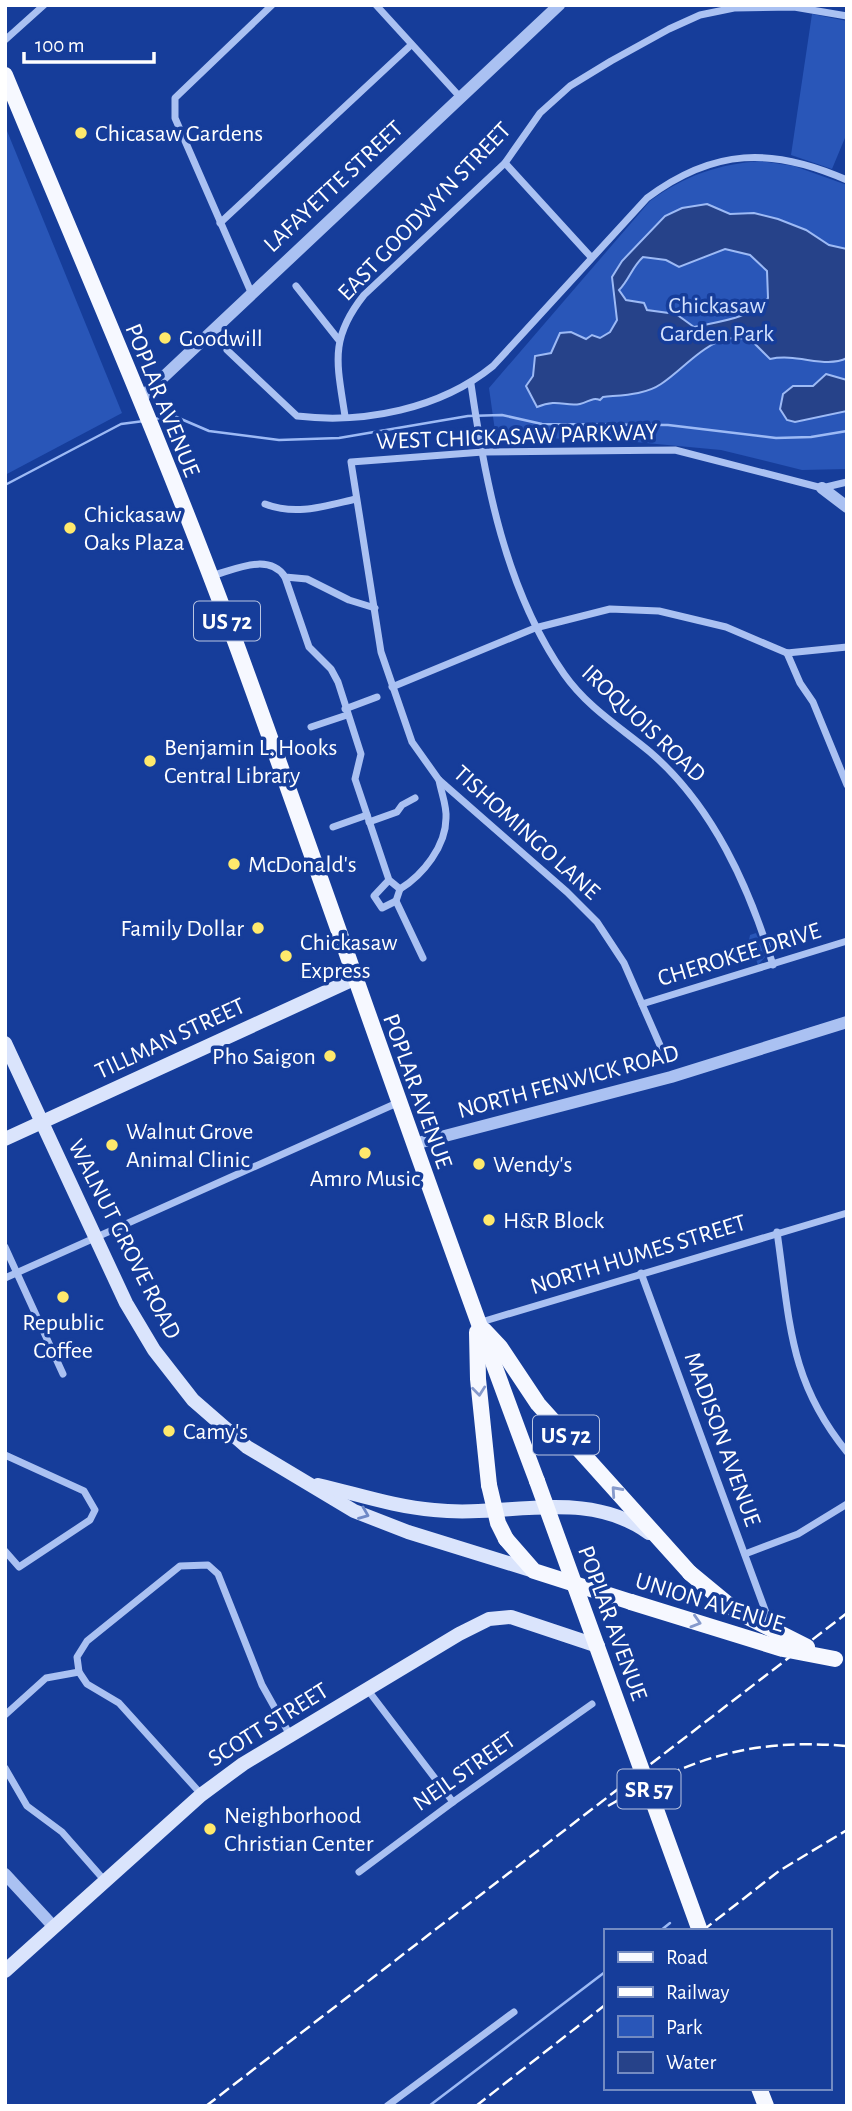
<svg xmlns="http://www.w3.org/2000/svg" width="852" height="2111" viewBox="0 0 852 2111" font-family="'Alegreya Sans',sans-serif">
<rect width="100%" height="100%" fill="#163d9a"/>
<g fill="#2956b8">
<polygon points="812,14 847,21 847,133 832,169 791,155"/>
<polygon points="5,126 122,413 5,475"/>
<path d="M761,161L794,166L847,185V469L802,470L721,450L603,439L496,438L489,388L650,201C684,176 718,164 761,161Z"/>
<polygon points="756,933 765,957 758,965 749,940 750,935"/>
</g>
<g fill="#264289" stroke="#9dbaf5" stroke-width="2" fill-rule="evenodd">
<path d="M707,204L730,214L754,213L778,219L806,230L829,245L847,249V358C825,369 798,353 770,359L751,340C712,329 690,365 661,384C645,395 622,395 603,397L600,400C592,397 589,402 580,404C565,407 558,398 537,407L526,386L533,376L535,356L551,353L560,333L571,332L586,339L592,335L600,338L610,332L617,320L612,277L622,261L665,216L682,208ZM725,249L750,255L767,271L768,298C749,319 721,321 694,327L676,314L647,310L644,303L626,300L619,290C629,280 632,267 643,257L666,260L679,267Z"/>
<polygon points="826,374 847,380 847,411 795,422 787,420 780,409 783,394 793,386 813,386"/>
</g>
<g fill="none" stroke-linecap="round" stroke-linejoin="round">
<g stroke="#9dbaf5" stroke-width="2.5">
<polyline points="154,419 174,416 209,431 279,440 339,438 468,416 502,415 542,424 668,425 776,438 811,437 847,431"/>
<polyline points="5,485 121,424 144,421"/>
<polyline points="660,1931 670,1923"/>
<polyline points="429,2106 605,1972"/>
</g>
<g stroke="#aac1f2" stroke-width="7">
<polyline points="376,5 460,97"/>
<polyline points="5,40 44,5"/>
<polyline points="505,163 591,257"/>
<polyline points="220,223 411,45"/>
<polyline points="296,286 338,339"/>
<polyline points="251,292 175,118 175,98 272,5"/>
<path d="M227,350L297,416C364,424 440,409 493,366L647,198C714,148 772,147 847,180"/>
<path d="M471,384C485,482 506,591 564,674C587,707 620,727 650,752C713,806 749,887 773,965"/>
<path d="M345,416C337,363 329,339 364,295L505,163L540,113L570,86L611,61L669,29L700,15L734,8L794,7L847,16"/>
<path d="M265,504C296,516 325,506 356,499"/>
<path d="M211,576C234,570 269,552 285,577L307,579L349,600L375,608"/>
<polyline points="285,577 309,647 331,669 338,682 361,754 355,779 389,880 400,889 396,901 382,908 374,896 389,880"/>
<polyline points="787,653 800,683 813,702 847,785"/>
<polyline points="392,687 535,628 610,609 659,611 726,627 787,653 847,647"/>
<polyline points="345,709 377,697"/>
<polyline points="311,727 347,715"/>
<polyline points="369,822 397,812 402,805 415,798"/>
<polyline points="333,827 367,815"/>
<path d="M400,889C423,875 446,846 446,818C447,806 441,792 439,780"/>
<polyline points="396,901 423,958"/>
<polyline points="642,1004 847,941"/>
<polyline points="666,1059 624,963 597,922 567,892 439,780 412,742 381,652 351,462 483,452 675,450 822,488 847,482"/>
<path d="M777,1232C790,1320 788,1380 847,1452"/>
<polyline points="5,1247 63,1374"/>
<polyline points="641,1273 768,1618"/>
<polyline points="5,1278 397,1103"/>
<polyline points="478,1323 847,1213"/>
<polyline points="5,1455 84,1491 95,1510 90,1520 19,1567 5,1551"/>
<polyline points="745,1554 798,1534 847,1504"/>
<polyline points="367,1689 453,1802"/>
<polyline points="5,1715 46,1678 79,1672"/>
<polyline points="5,1768 27,1806 62,1832 105,1881"/>
<polyline points="201,1794 119,1703 87,1684 79,1672 77,1657 87,1641 180,1566 208,1565 218,1574 262,1685 290,1735"/>
<polyline points="359,1872 453,1802 592,1704"/>
<polyline points="387,2106 514,2012"/>
</g>
<g stroke="#aac1f2" stroke-width="12">
<polyline points="139,400 559,5"/>
<polyline points="822,488 847,507"/>
<polyline points="414,1144 671,1077 847,1022"/>
<polyline points="5,1874 53,1926"/>
</g>
<g stroke="#dae4fc" stroke-width="14">
<polyline points="5,1043 126,1303 154,1350 193,1400 247,1447 354,1511 408,1532 534,1571"/>
<polyline points="5,1139 354,979"/>
<path d="M318,1485C357,1494 395,1507 434,1510C507,1518 585,1487 649,1533"/>
<polyline points="5,1971 201,1795 243,1764 459,1634 489,1619 511,1617 598,1646"/>
</g>
<g stroke="#f6f8ff" stroke-width="16">
<path d="M5,75C87,273 173,469 246,671C344,941 436,1213 537,1481"/>
<polyline points="484,1330 500,1347 538,1404 690,1573"/>
<polyline points="477,1332 478,1379 489,1485"/>
<polyline points="506,1539 534,1571 631,1602"/>
<polyline points="759,2088 766,2106"/>
</g>
<g stroke="#fff" stroke-width="2.5" stroke-dasharray="12 5" stroke-linecap="butt">
<path d="M608,1806C691,1758 750,1738 847,1746"/>
<polyline points="702,1931 779,1871 847,1830"/>
<polyline points="206,2106 847,1613"/>
<polyline points="476,2106 605,2005"/>
</g>
<g stroke="#f6f8ff" stroke-width="16">
<polyline points="537,1481 700,1931"/>
<polyline points="489,1485 498,1523 506,1539"/>
<polyline points="690,1573 736,1611 807,1647"/>
<polyline points="631,1602 783,1649 835,1659"/>
</g>
</g>
<defs><path id="oneway-chevron" d="M-2-3.5L2.5 0L-2 3.5" fill="none" stroke-width="1.6" stroke-linecap="round" stroke-linejoin="round" transform="scale(1.75)"/></defs>
<g stroke="#869acc">
<use href="#oneway-chevron" transform="translate(479 1391) rotate(84)"/>
<use href="#oneway-chevron" transform="translate(616 1491) rotate(-132)"/>
<use href="#oneway-chevron" transform="translate(696 1622) rotate(17)"/>
</g>
<use stroke="#6e88c6" href="#oneway-chevron" transform="translate(364 1514) rotate(22)"/>
<g fill="#ffe96c" stroke="#163d9a" stroke-width="2.5">
<circle cx="81" cy="133" r="7"/>
<circle cx="165" cy="338" r="7"/>
<circle cx="70" cy="528" r="7"/>
<circle cx="150" cy="761" r="7"/>
<circle cx="234" cy="864" r="7"/>
<circle cx="258" cy="928" r="7"/>
<circle cx="286" cy="956" r="7"/>
<circle cx="330" cy="1056" r="7"/>
<circle cx="112" cy="1145" r="7"/>
<circle cx="365" cy="1153" r="7"/>
<circle cx="479" cy="1164" r="7"/>
<circle cx="489" cy="1220" r="7"/>
<circle cx="63" cy="1297" r="7"/>
<circle cx="169" cy="1431" r="7"/>
<circle cx="210" cy="1829" r="7"/>
</g>
<g text-anchor="middle" stroke-width="7" stroke-linejoin="round" paint-order="stroke">
<g fill="#163d9a" stroke="#b9c5e1" stroke-width="2">
<rect x="194" y="601.5" width="66" height="39" rx="5"/>
<rect x="533" y="1415.5" width="66" height="39" rx="5"/>
<rect x="617.5" y="1769.5" width="63" height="39" rx="5"/>
</g>
<g font-size="23" font-weight="bold" fill="#fff">
<text x="227" y="629">US 72</text>
<text x="566" y="1443">US 72</text>
<text x="649" y="1797">SR 57</text>
</g>
<g font-size="24" fill="#fff" stroke="#163d9a" text-anchor="start">
<text x="95" y="141">Chicasaw Gardens</text>
<text x="179" y="346">Goodwill</text>
<text x="84" y="522">Chickasaw<tspan x="84" dy="28">Oaks Plaza</tspan></text>
<text x="164" y="755">Benjamin L. Hooks<tspan x="164" dy="28">Central Library</tspan></text>
<text x="248" y="872">McDonald's</text>
<text x="244" y="936" text-anchor="end">Family Dollar</text>
<text x="300" y="950">Chickasaw<tspan x="300" dy="28">Express</tspan></text>
<text x="316" y="1064" text-anchor="end">Pho Saigon</text>
<text x="126" y="1139">Walnut Grove<tspan x="126" dy="28">Animal Clinic</tspan></text>
<text x="493" y="1172">Wendy's</text>
<text x="365" y="1186" text-anchor="middle">Amro Music</text>
<text x="503" y="1228">H&amp;R Block</text>
<text x="63" y="1330" text-anchor="middle">Republic<tspan x="63" dy="28">Coffee</tspan></text>
<text x="183" y="1439">Camy's</text>
<text x="224" y="1823">Neighborhood<tspan x="224" dy="28">Christian Center</tspan></text>
</g>
<g font-size="24" fill="#fff" stroke="#163d9a">
<text transform="translate(333 186) rotate(-43)" y="8">LAFAYETTE STREET</text>
<text transform="translate(424 211) rotate(-46)" y="8">EAST GOODWYN STREET</text>
<text transform="translate(163 400) rotate(68)" y="8">POPLAR AVENUE</text>
<text transform="translate(517 436) rotate(-2)" y="8">WEST CHICKASAW PARKWAY</text>
<text transform="translate(644 723) rotate(43)" y="8">IROQUOIS ROAD</text>
<text transform="translate(527 832) rotate(42)" y="8">TISHOMINGO LANE</text>
<text transform="translate(739 954) rotate(-17)" y="8">CHEROKEE DRIVE</text>
<text transform="translate(170 1038) rotate(-25)" y="8">TILLMAN STREET</text>
<text transform="translate(568 1081) rotate(-15)" y="8">NORTH FENWICK ROAD</text>
<text transform="translate(418 1091) rotate(70)" y="8">POPLAR AVENUE</text>
<text transform="translate(125 1239) rotate(63)" y="8">WALNUT GROVE ROAD</text>
<text transform="translate(638 1254) rotate(-17)" y="8">NORTH HUMES STREET</text>
<text transform="translate(723 1439) rotate(70)" y="8">MADISON AVENUE</text>
<text transform="translate(710 1602) rotate(17)" y="8">UNION AVENUE</text>
<text transform="translate(613 1623) rotate(70)" y="8">POPLAR AVENUE</text>
<text transform="translate(268 1724) rotate(-32)" y="8">SCOTT STREET</text>
<text transform="translate(464 1771) rotate(-35)" y="8">NEIL STREET</text>
</g>
<g font-size="24" fill="#d2e0fd" stroke="#163d9a">
<text x="717" y="313">Chickasaw<tspan x="717" dy="28">Garden Park</tspan></text>
</g>
</g>
<rect width="852" height="2111" fill="none" stroke="#ffffff" stroke-width="14"/>
<rect x="604" y="1929" width="228" height="161" fill="#163d9a" stroke="#738bc2" stroke-width="2"/>
<rect x="618" y="1952" width="35" height="10" fill="#f6f8ff" stroke="#738bc2" stroke-width="2"/>
<text x="666" y="1964" font-size="21" fill="#ffffff">Road</text>
<rect x="618" y="1987" width="35" height="10" fill="#ffffff" stroke="#738bc2" stroke-width="2"/>
<text x="666" y="1999" font-size="21" fill="#ffffff">Railway</text>
<rect x="618" y="2016" width="35" height="21" fill="#2956b8" stroke="#738bc2" stroke-width="2"/>
<text x="666" y="2034" font-size="21" fill="#ffffff">Park</text>
<rect x="618" y="2052" width="35" height="21" fill="#264289" stroke="#738bc2" stroke-width="2"/>
<text x="666" y="2069" font-size="21" fill="#ffffff">Water</text>
<path d="M24 52v10h130v-10" fill="none" stroke="#ffffff" stroke-width="3.5"/>
<text x="35" y="52" font-size="21" fill="#ffffff" stroke="#163d9a" stroke-width="5" paint-order="stroke">100 m</text>
</svg>
